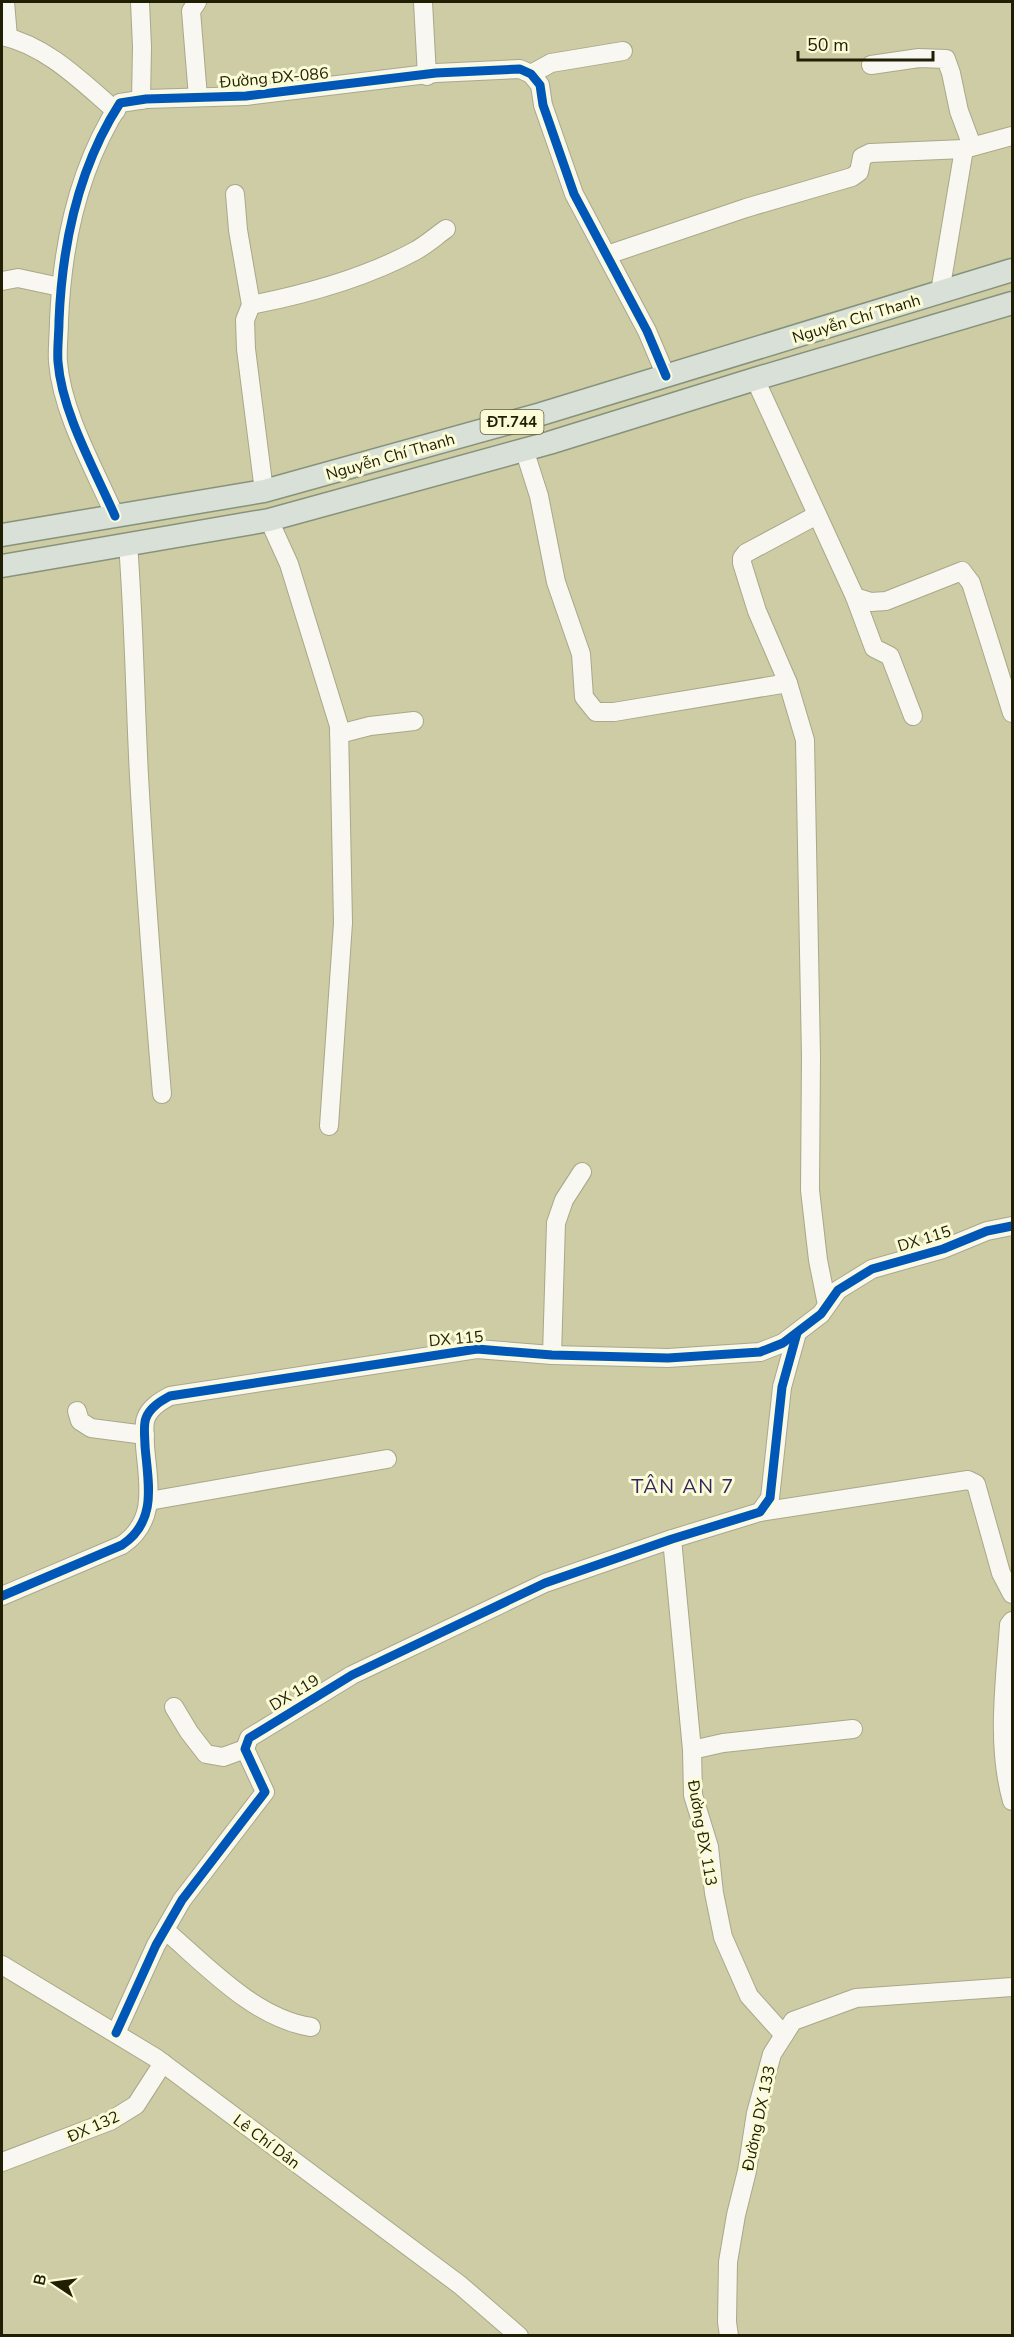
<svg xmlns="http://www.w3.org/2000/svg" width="1014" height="2337" viewBox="0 0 1014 2337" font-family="'Nunito Sans',sans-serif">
<rect width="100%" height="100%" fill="#cdcca5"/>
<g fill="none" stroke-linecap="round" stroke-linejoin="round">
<g stroke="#a9a888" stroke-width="20">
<g id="minor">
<polyline points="5,2 8,37"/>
<polyline points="140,2 142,47 141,100"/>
<polyline points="197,2 191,11 198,97"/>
<polyline points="423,2 427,76"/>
<path d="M2,36C47,46 81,81 116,111"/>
<polyline points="871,65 919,58 946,59 951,73 959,111 972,146"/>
<polyline points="531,74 551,63 623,51"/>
<polyline points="235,194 238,230 251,305 245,320 246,349 264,491"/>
<polyline points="607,255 746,208 852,177 859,172 862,157 870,153 964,149"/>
<polyline points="2,281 18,278 60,287"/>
<polyline points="940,292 964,149 1012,136"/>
<path d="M251,305C307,294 365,278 415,251C426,245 436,236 446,229"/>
<polyline points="755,379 855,597 871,602 886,601 962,571 971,583 1012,713"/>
<polyline points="524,449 539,496 556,582 581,654 584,697 596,712 614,712 788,683"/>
<polyline points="817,515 746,553 742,558 742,563 757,611 788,683 805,740 811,1057 810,1190 818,1260 827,1305"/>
<path d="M115,516C95,470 62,413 58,362C57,349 59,334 59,321C62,245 78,168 120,103L146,99L246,96L436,73L520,69L531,74L540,85L543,105L574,194L647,331L666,376"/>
<polyline points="269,520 289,564 339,726 343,923 329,1126"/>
<path d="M128,544C134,621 135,699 139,776C145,882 153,988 162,1094"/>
<polyline points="855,597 874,648 890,656 913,716"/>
<polyline points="339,734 370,726 414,721"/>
<polyline points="552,1355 556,1223 564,1200 582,1172"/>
<polyline points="77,1411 80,1421 91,1428 145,1435"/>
<polyline points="149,1501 387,1459"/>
<polyline points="760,1512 968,1480 976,1484 1001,1573 1012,1594"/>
<polyline points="672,1539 692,1750 693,1795 709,1847 714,1893 723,1937 749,1996 784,2035"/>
<path d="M2,1596L122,1545C158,1521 148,1483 145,1446C145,1438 143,1425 146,1418C150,1407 161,1401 170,1396L477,1349L552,1355L668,1358L760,1352L783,1343L821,1314L838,1290L872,1269L943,1249L987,1231L1012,1226"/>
<path d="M1012,1621L1009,1625C1005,1682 996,1745 1012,1801"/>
<polyline points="174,1707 189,1732 206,1754 223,1757 245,1749"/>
<polyline points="692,1750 723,1743 853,1729"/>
<path d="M165,1930C207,1966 254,2018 311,2027"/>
<polyline points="2,1965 156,2058 460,2285 519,2336"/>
<polyline points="116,2033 156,1945 182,1900 265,1792 245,1749 249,1738 352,1675 545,1583 672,1539 760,1512 770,1498 782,1387 797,1333"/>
<polyline points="2,2162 110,2121 136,2105 163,2063"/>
<polyline points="729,2336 727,2322 728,2262 736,2215 747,2171 756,2113 772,2054 793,2021 856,1998 1012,1987"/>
</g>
</g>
<g stroke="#86937b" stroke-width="25">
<g id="major">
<polyline points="2,535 264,491 541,414 1012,270"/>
<polyline points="2,566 269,520 549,443 755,379 1012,303"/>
</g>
</g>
<use href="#minor" stroke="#f8f7f2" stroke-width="18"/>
<use href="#major" stroke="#d8e0d7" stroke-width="22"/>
<g stroke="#fbfbd8" stroke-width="13">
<g id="cycleway">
<path d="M115,516C95,470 62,413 58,362C57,349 59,334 59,321C62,245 78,168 120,103L146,99L246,96L436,73L520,69L531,74L540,85L543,105L574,194L647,331L666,376"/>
<path d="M2,1596L122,1545C158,1521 148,1483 145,1446C145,1438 143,1425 146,1418C150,1407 161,1401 170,1396L477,1349L552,1355L668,1358L760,1352L783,1343L821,1314L838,1290L872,1269L943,1249L987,1231L1012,1226"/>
<polyline points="116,2033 156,1945 182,1900 265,1792 245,1749 249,1738 352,1675 545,1583 672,1539 760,1512 770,1498 782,1387 797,1333"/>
</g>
</g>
<use href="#cycleway" stroke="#0057b8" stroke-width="9"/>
</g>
<g text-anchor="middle" stroke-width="6" stroke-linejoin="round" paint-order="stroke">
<rect fill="#fbfbd8" stroke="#626143" stroke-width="1.5" x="480.5" y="410" width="63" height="24" rx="4.5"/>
<g font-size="15" font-weight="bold" fill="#211f03">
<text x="512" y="427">ĐT.744</text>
</g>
<g font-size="16" fill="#211f03" stroke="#fbfbd8">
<text transform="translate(274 77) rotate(-5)" y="6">Đường ĐX-086</text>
<text transform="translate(856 318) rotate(-17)" y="6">Nguyễn Chí Thanh</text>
<text transform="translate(390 456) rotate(-16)" y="6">Nguyễn Chí Thanh</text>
<text transform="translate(924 1238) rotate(-17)" y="6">DX 115</text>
<text transform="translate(456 1338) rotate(-5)" y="6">DX 115</text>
<text transform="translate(294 1692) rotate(-31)" y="6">DX 119</text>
<text transform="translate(703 1833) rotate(80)" y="6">Đường ĐX 113</text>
<text transform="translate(758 2118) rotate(-78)" y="6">Đường DX 133</text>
<text transform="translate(93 2126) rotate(-24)" y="6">ĐX 132</text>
<text transform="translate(267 2141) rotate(37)" y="6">Lê Chí Dân</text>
</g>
<g font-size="20" letter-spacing="1.5" fill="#2e255f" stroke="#fbfbd8">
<text x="683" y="1493">TÂN AN 7</text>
</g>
</g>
<rect width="1014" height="2337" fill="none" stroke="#211f03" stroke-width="6"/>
<g transform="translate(54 2283) rotate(283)" stroke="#fbfbd8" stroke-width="4.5" paint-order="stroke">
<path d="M0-4.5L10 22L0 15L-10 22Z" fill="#211f03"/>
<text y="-9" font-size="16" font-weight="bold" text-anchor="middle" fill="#211f03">B</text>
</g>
<path d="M798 51v9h135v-9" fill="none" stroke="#211f03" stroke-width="3"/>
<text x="807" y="51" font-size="18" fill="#211f03" stroke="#fbfbd8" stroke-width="4.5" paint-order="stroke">50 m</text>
</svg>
